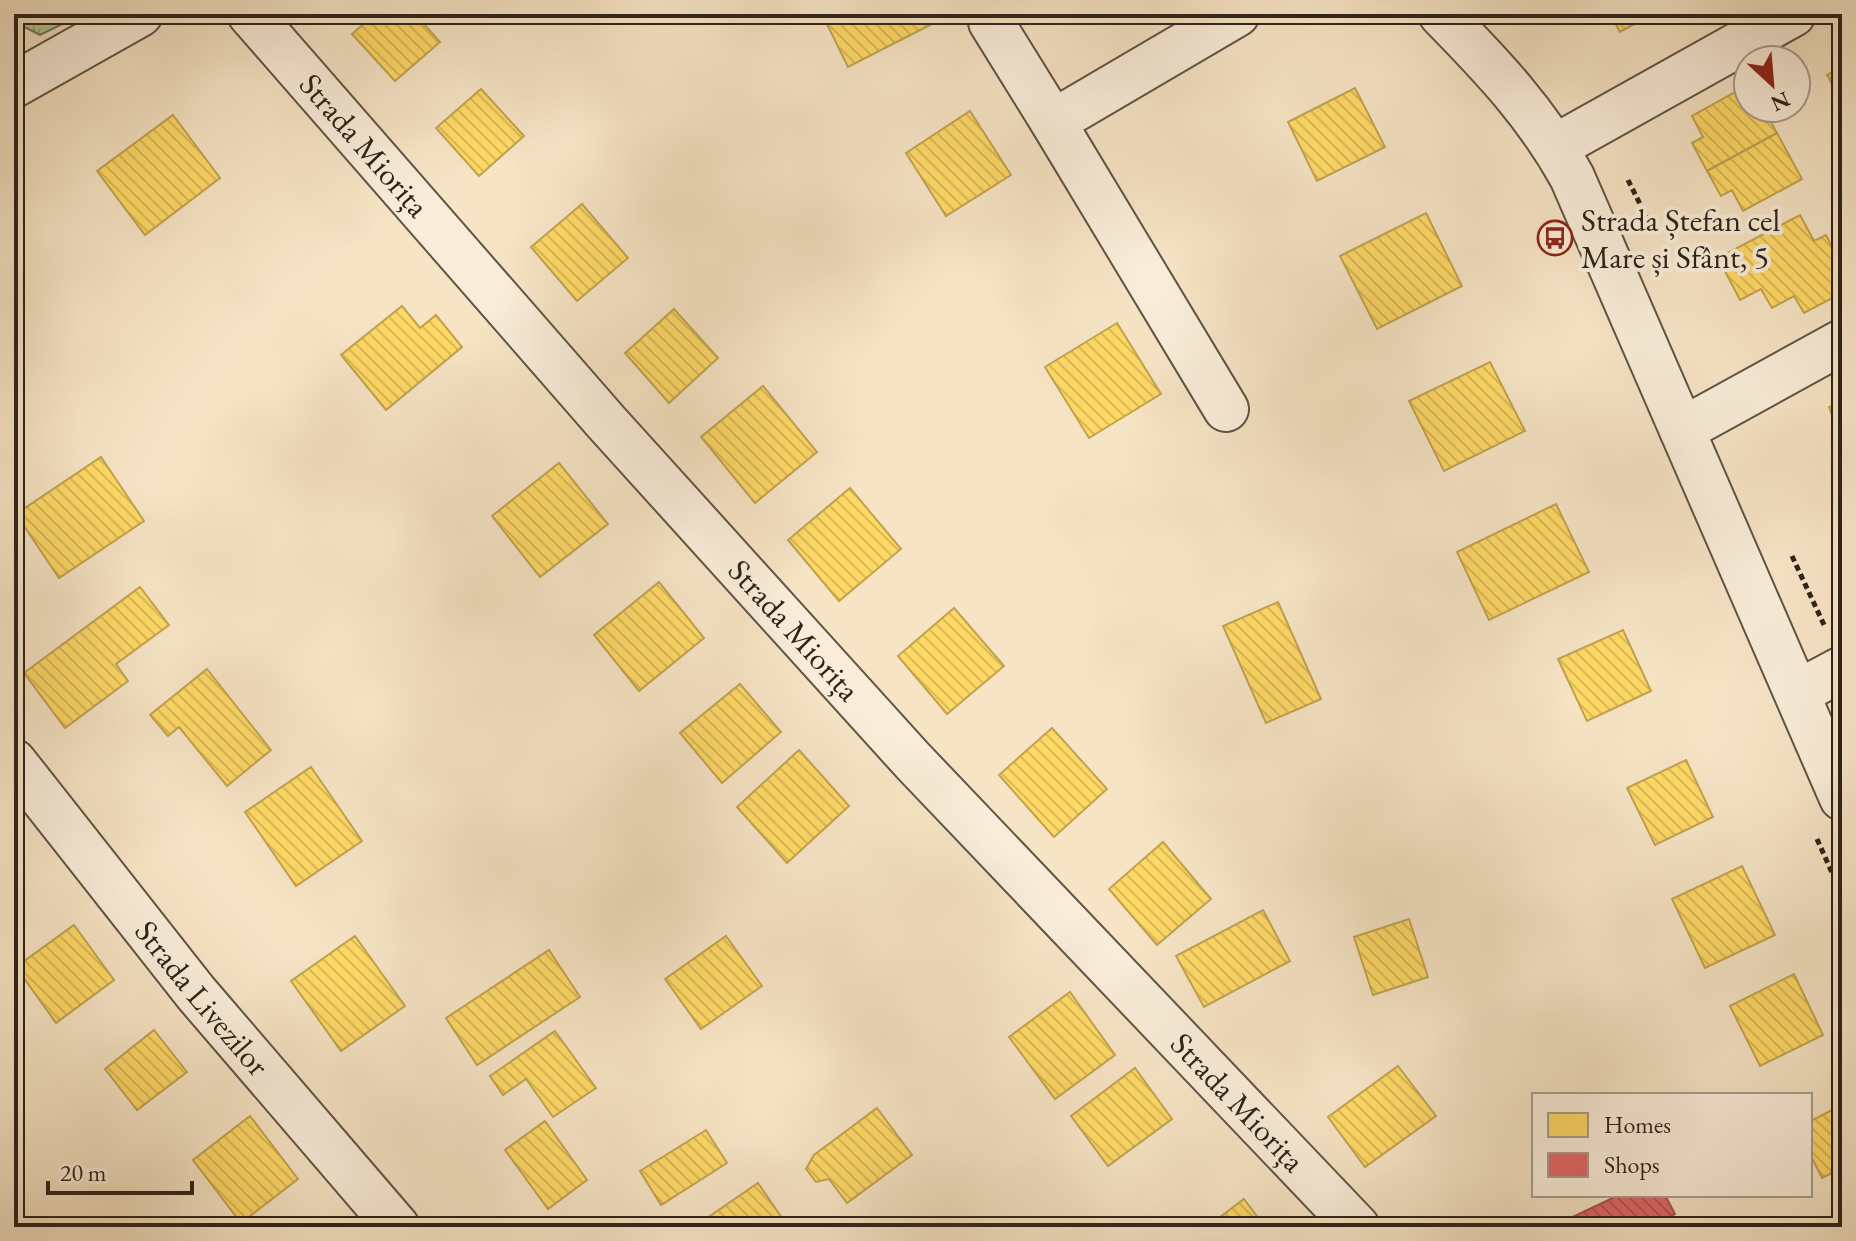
<svg xmlns="http://www.w3.org/2000/svg" width="1856" height="1241" viewBox="0 0 1856 1241" font-family="'EB Garamond',serif">
<defs>
<pattern id="grass-tufts" width="24" height="20" patternUnits="userSpaceOnUse" patternTransform="scale(2)"><rect width="24" height="20" fill="#b6c59a"/><path d="M3 7l-1-3M5 7V3M7 7l1-3M15 17l-1-3M17 17v-4M19 17l1-3" fill="none" stroke="#9da984"/></pattern>
<pattern id="homes-back-hatch" width="6" height="6" patternUnits="userSpaceOnUse" patternTransform="scale(2)"><rect width="6" height="6" fill="#ffd966"/><path d="M-1 5l2 2M0 0l6 6M5-1l2 2" fill="none" stroke="#dbba58"/></pattern>
<pattern id="shops-back-hatch" width="6" height="6" patternUnits="userSpaceOnUse" patternTransform="scale(2)"><rect width="6" height="6" fill="#e06666"/><path d="M-1 5l2 2M0 0l6 6M5-1l2 2" fill="none" stroke="#b65453"/></pattern>
</defs>
<rect width="100%" height="100%" fill="#f6e4c5"/>
<filter id="stains"><feTurbulence type="fractalNoise" baseFrequency=".0025" numOctaves="4"/><feColorMatrix values="0 0 0 0 .2 0 0 0 0 .09 0 0 0 0 .02 0 0 0 .5 -.17"/></filter>
<radialGradient id="worn" r=".72"><stop offset=".6" stop-color="#630" stop-opacity="0"/><stop offset="1" stop-color="#630" stop-opacity=".3"/></radialGradient>
<polygon fill="url(#grass-tufts)" stroke="#72745a" stroke-width="2" points="14,14 83,14 40,35 14,22"/>
<g fill="url(#homes-back-hatch)" stroke="#c0a34f" stroke-width="2">
<polygon points="375,14 415,14 440,42 395,81 352,34"/>
<polygon points="822,14 930,14 934,23 848,67"/>
<polygon points="1610,14 1653,14 1620,32"/>
<polygon points="1842,67 1842,102 1827,75"/>
<polygon points="1748,85 1748,108 1763,108 1777,133 1707,171 1692,143 1703,137 1692,116"/>
<polygon points="1355,88 1385,147 1317,181 1288,122"/>
<polygon points="481,89 524,136 479,176 436,128"/>
<polygon points="970,111 1011,175 946,216 906,153"/>
<polygon points="173,115 220,178 145,235 97,171"/>
<polygon points="1777,133 1802,179 1743,211 1732,190 1721,196 1707,171"/>
<polygon points="582,204 628,258 577,301 531,247"/>
<polygon points="1426,213 1462,286 1377,329 1340,256"/>
<polygon points="1800,215 1814,241 1826,235 1842,266 1842,293 1804,313 1794,296 1772,308 1761,289 1740,300 1718,258"/>
<polygon points="402,306 420,328 436,315 462,347 386,410 341,355"/>
<polygon points="674,309 718,358 669,403 625,353"/>
<polygon points="1117,323 1161,394 1089,438 1045,367"/>
<polygon points="1490,362 1525,431 1444,471 1409,401"/>
<polygon points="763,386 817,452 755,503 701,437"/>
<polygon points="1842,402 1842,441 1829,407"/>
<polygon points="101,457 144,521 59,578 16,514"/>
<polygon points="559,463 608,524 540,577 492,516"/>
<polygon points="850,488 901,549 839,601 788,540"/>
<polygon points="1556,504 1589,572 1489,620 1457,552"/>
<polygon points="659,582 704,638 639,691 594,635"/>
<polygon points="140,587 169,625 116,664 128,681 65,728 24,673"/>
<polygon points="1278,602 1321,699 1266,723 1223,626"/>
<polygon points="954,608 1004,666 947,714 898,656"/>
<polygon points="1623,630 1651,691 1587,721 1558,659"/>
<polygon points="207,669 271,750 227,786 179,727 168,736 150,715"/>
<polygon points="740,684 781,732 722,783 680,733"/>
<polygon points="1052,728 1107,789 1054,837 999,775"/>
<polygon points="799,750 849,806 787,863 737,807"/>
<polygon points="1686,760 1713,817 1655,845 1627,788"/>
<polygon points="311,767 362,841 296,886 245,812"/>
<polygon points="1163,842 1211,899 1157,945 1109,889"/>
<polygon points="1742,866 1775,935 1705,968 1672,899"/>
<polygon points="1263,910 1290,961 1204,1007 1176,956"/>
<polygon points="1409,919 1428,977 1373,995 1354,937"/>
<polygon points="74,925 114,980 56,1023 16,967"/>
<polygon points="355,936 405,1006 341,1051 291,981"/>
<polygon points="726,936 762,986 701,1029 665,979"/>
<polygon points="549,950 580,997 477,1065 446,1018"/>
<polygon points="1794,974 1823,1035 1760,1066 1730,1006"/>
<polygon points="1070,992 1115,1055 1055,1099 1009,1037"/>
<polygon points="154,1030 187,1072 137,1110 105,1069"/>
<polygon points="555,1031 596,1088 553,1117 526,1079 503,1095 490,1076"/>
<polygon points="1398,1066 1436,1116 1365,1167 1328,1117"/>
<polygon points="1135,1068 1172,1119 1108,1166 1071,1116"/>
<polygon points="1842,1105 1842,1168 1822,1178 1810,1154 1810,1121"/>
<polygon points="877,1108 912,1155 847,1203 829,1179 816,1182 806,1169 814,1155"/>
<polygon points="250,1116 298,1179 241,1223 193,1160"/>
<polygon points="545,1121 587,1180 548,1209 505,1150"/>
<polygon points="706,1130 727,1163 661,1205 640,1171"/>
<polygon points="758,1183 788,1227 694,1227"/>
<polygon points="1244,1199 1265,1227 1207,1227"/>
</g>
<polygon fill="url(#shops-back-hatch)" stroke="#aa524f" stroke-width="2" points="1619,1195 1665,1195 1675,1214 1648,1227 1565,1227 1562,1222"/>
<g fill="none" stroke-linecap="round" stroke-linejoin="round">
<g stroke="#5f5445" stroke-width="48">
<g id="minor">
<path id="s1" d="M250,14L607,423L913,761L1357,1227"/>
<path d="M1441,14C1491,65 1537,113 1572,177L1842,798"/>
<polyline points="991,22 1053,122"/>
<polyline points="14,85 140,14"/>
<polyline points="1555,147 1793,14"/>
<polyline points="1226,409 1053,122 1237,14"/>
<polyline points="1682,430 1842,342"/>
<polyline points="1797,693 1842,669"/>
<path id="s2" d="M14,762L196,993L397,1227"/>
</g>
</g>
<g stroke="#2d241a" stroke-width="5" stroke-dasharray="6 4" stroke-linecap="butt">
<polyline points="1628,180 1646,216 1646,226"/>
<polyline points="1792,556 1825,627"/>
<polyline points="1817,839 1842,895"/>
</g>
<use href="#minor" stroke="#f9edd9" stroke-width="44"/>
</g>
<defs>
<g id="bus-ring" transform="scale(1.8)"><circle r="9.5" fill="#f9edd9" stroke="#8f2418" stroke-width="1.5"/><path d="M-5-6H5V4H4V6H2V4H-2V6H-4V4H-5ZM-3.5-4V0h7V-4ZM-3.5 1.2v1.5H-2V1.2ZM2 1.2v1.5H3.5V1.2Z" fill="#8f2418"/></g>
</defs>
<g fill-rule="evenodd">
<use href="#bus-ring" x="1555" y="238"/>
</g>
<g text-anchor="middle" stroke-width="8" stroke-linejoin="round" paint-order="stroke">
<g font-size="32" fill="#2d241a" stroke="#f9edd9">
<text dy="11" stroke="none"><textPath href="#s1" startOffset="174">Strada Miorița</textPath></text>
<text dy="11" stroke="none"><textPath href="#s1" startOffset="822">Strada Miorița</textPath></text>
<text dy="11" stroke="none"><textPath href="#s2" startOffset="302">Strada Livezilor</textPath></text>
<text dy="11" stroke="none"><textPath href="#s1" startOffset="1470">Strada Miorița</textPath></text>
</g>
<g font-size="32" fill="#2d241a" stroke="#f9edd9" text-anchor="start">
<text x="1581" y="231">Strada Ștefan cel<tspan x="1581" dy="37">Mare și Sfânt, 5</tspan></text>
</g>
</g>
<rect width="1856" height="1241" fill="none" stroke="#f6e4c5" stroke-width="48"/>
<rect x="16" y="16" width="1824" height="1209" fill="none" stroke="#2d241a" stroke-width="4"/>
<rect x="24" y="24" width="1808" height="1193" fill="none" stroke="#2d241a" stroke-width="2"/>
<rect x="1532" y="1093" width="280" height="104" fill="#f9edd9" stroke="#a79d8d" stroke-width="2"/>
<rect x="1548" y="1113" width="40" height="24" fill="#ffd966" stroke="#a79d8d" stroke-width="2"/>
<text x="1604" y="1133" font-size="24" fill="#2d241a">Homes</text>
<rect x="1548" y="1153" width="40" height="24" fill="#e06666" stroke="#a79d8d" stroke-width="2"/>
<text x="1604" y="1173" font-size="24" fill="#2d241a">Shops</text>
<g transform="translate(1772 84) rotate(154)"><circle r="38" fill="#f9edd9" stroke="#a79d8d" stroke-width="2"/>
<path d="M0-6L14 30L0 20L-14 30Z" fill="#8f2418"/>
<text y="-12" font-size="22" font-weight="bold" text-anchor="middle" fill="#2d241a">N</text>
</g>
<path d="M48 1181v12h144v-12" fill="none" stroke="#2d241a" stroke-width="4"/>
<text x="60" y="1181" font-size="24" fill="#2d241a" stroke="#f9edd9" stroke-width="6" paint-order="stroke">20 m</text>
<rect width="100%" height="100%" filter="url(#stains)"/>
<rect width="100%" height="100%" fill="url(#worn)"/>
</svg>
